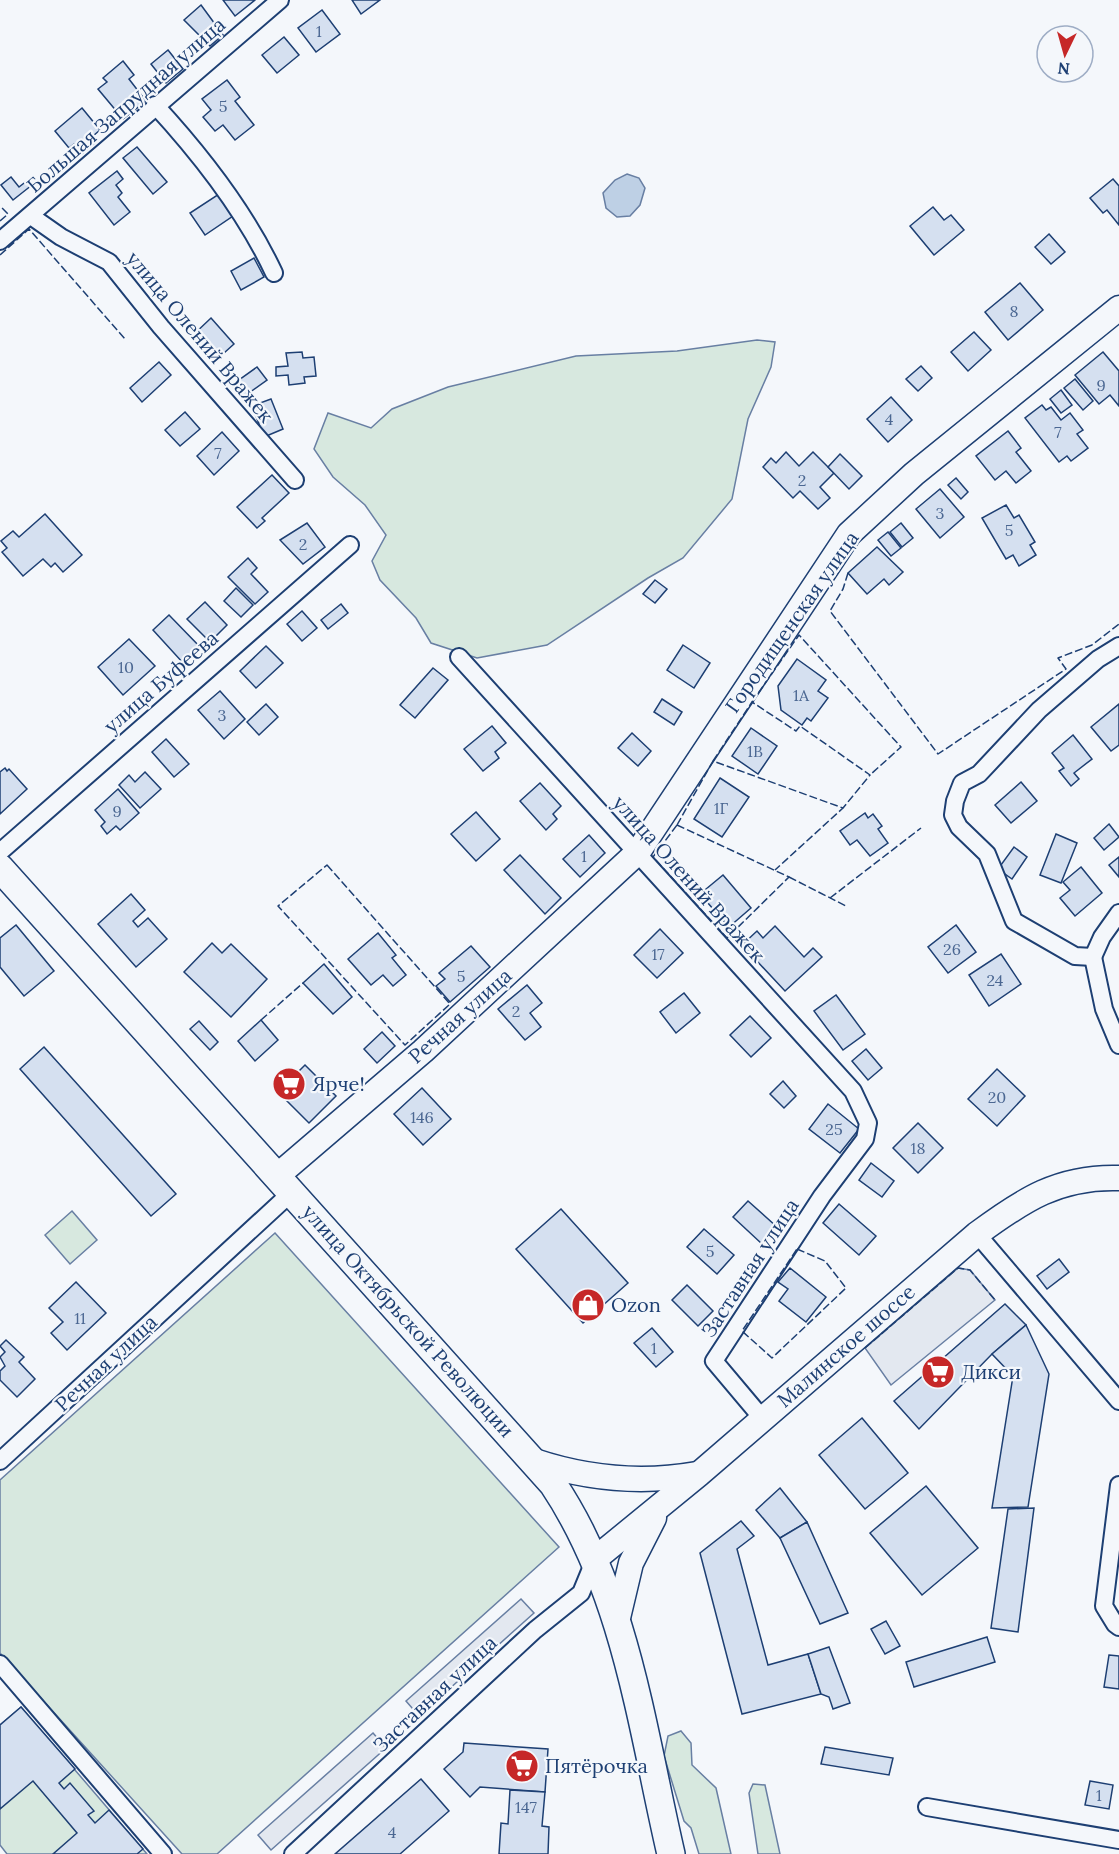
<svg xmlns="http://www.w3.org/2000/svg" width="1119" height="1854" viewBox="0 0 1119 1854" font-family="Lora,serif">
<rect width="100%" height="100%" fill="#f4f7fb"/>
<g fill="#d7e8df" stroke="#687fa3" stroke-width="1.5">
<polygon points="757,340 775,342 771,367 748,419 732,499 683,558 648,578 547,645 477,658 431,643 416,618 380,580 372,561 386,535 365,505 333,477 314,449 328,413 371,428 392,409 448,387 576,356 677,351"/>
<polygon points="72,1211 97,1240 70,1264 45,1235"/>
<polygon points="275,1233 559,1547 217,1854 182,1854 0,1653 0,1480"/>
<polygon points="21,1707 147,1854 7,1854 0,1845 0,1725"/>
<polygon points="681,1731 691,1743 692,1765 716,1788 731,1854 699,1854 691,1828 684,1821 664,1756 668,1736"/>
<polygon points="753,1784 765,1785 780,1854 758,1854 749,1793"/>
</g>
<g fill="#e3e8f0" stroke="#687fa3" stroke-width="1.5">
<polygon points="958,1268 970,1270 995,1300 891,1385 865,1348"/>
<polygon points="521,1599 534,1613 419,1716 406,1701"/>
<polygon points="373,1733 386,1748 271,1850 258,1835"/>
</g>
<polygon fill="#bed0e5" stroke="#687fa3" stroke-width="1.5" points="627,174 639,178 645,188 640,205 630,216 617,217 606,208 603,193 615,180"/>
<g fill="#d5e0f0" stroke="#1d3f73" stroke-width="1.5">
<polygon points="223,0 255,0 235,16"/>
<polygon points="352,0 380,0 361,14"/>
<polygon points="201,5 223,35 210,46 184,20"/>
<polygon points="322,10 340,34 316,52 298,28"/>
<polygon points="284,37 299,55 277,73 262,55"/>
<polygon points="168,50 183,69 166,83 151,64"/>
<polygon points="123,61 134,75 129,79 146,101 123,119 98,89 107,82 103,78"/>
<polygon points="227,80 240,97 235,101 254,125 235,140 223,125 215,131 203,117 211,110 202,99"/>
<polygon points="82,108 100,130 93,136 97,141 82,154 74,144 69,148 55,131"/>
<polygon points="137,147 167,182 153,194 123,158"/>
<polygon points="117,171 123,179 116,185 122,193 118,197 130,212 114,225 89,193"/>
<polygon points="11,177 19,187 28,180 32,185 13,200 1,185"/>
<polygon points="1113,179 1119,186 1119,225 1107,210 1103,213 1090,198"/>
<polygon points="219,194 233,216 205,235 190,213"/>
<polygon points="933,207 944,220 951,215 964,230 934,255 910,226"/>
<polygon points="1049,234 1065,252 1051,264 1035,247"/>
<polygon points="254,258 264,277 241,290 231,271"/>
<polygon points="1020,283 1043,310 1008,340 985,312"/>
<polygon points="211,318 234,344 214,362 192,336"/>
<polygon points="974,332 991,350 968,371 951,352"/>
<polygon points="302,352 303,358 314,357 316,376 304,377 305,383 289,385 288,375 276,376 276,367 288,366 286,353"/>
<polygon points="1103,352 1119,371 1119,406 1110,395 1099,404 1075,375"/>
<polygon points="159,362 171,375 142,402 130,388"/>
<polygon points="921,366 932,378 918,391 906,379"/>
<polygon points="257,367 267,380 242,398 232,385"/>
<polygon points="1075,379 1093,401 1083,410 1064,388"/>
<polygon points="1061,390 1072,405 1061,413 1050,399"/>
<polygon points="891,397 912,420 888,442 867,419"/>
<polygon points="271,399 283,429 264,437 252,406"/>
<polygon points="1042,405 1046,410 1051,407 1061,420 1070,413 1083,430 1077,434 1088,448 1071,461 1067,456 1059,462 1025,418"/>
<polygon points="185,412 200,429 180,446 165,430"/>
<polygon points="1008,431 1021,448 1016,452 1031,471 1016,483 1006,471 995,480 976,456"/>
<polygon points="222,432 239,451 214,475 197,456"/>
<polygon points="786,452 799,466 813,452 834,473 820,487 830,498 818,509 800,491 793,498 763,467 771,458 776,463"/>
<polygon points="840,454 862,476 849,489 828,467"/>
<polygon points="272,475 289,493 262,518 265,521 257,528 237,507"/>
<polygon points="956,478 968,492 961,499 948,485"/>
<polygon points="940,489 964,517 940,538 916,509"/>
<polygon points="1006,505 1014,518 1019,515 1035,542 1030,545 1036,555 1019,566 1013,555 1006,559 982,518"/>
<polygon points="45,514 82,555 63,572 55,563 51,567 43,559 23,576 2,552 7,548 1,541 13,531 19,537"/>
<polygon points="307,523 325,547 303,564 280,540"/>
<polygon points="901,523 913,538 902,547 890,532"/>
<polygon points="888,532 901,548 891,556 878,540"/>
<polygon points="877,547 903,572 889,585 884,579 867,594 848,573"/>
<polygon points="248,558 257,568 251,574 268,592 255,604 228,577"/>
<polygon points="655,580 667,589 655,603 643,594"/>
<polygon points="236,588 253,605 241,617 224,601"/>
<polygon points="205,602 227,625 210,642 187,619"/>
<polygon points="341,604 348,613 328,629 321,620"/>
<polygon points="302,611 317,628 302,641 287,624"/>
<polygon points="169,615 201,648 184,664 153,630"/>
<polygon points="129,639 155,666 123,695 98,667"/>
<polygon points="683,645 710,663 694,688 667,670"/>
<polygon points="266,646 283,663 256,688 240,671"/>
<polygon points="797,659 826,680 818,691 828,698 811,721 807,718 802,725 781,710 778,686"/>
<polygon points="433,668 448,680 415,718 400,705"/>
<polygon points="220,691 245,719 224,739 198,710"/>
<polygon points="662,699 682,712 674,725 654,712"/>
<polygon points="266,704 278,717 259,735 247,722"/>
<polygon points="1119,704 1119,745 1111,751 1091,727"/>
<polygon points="492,726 506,743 495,752 499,758 483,771 464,749"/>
<polygon points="751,728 777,746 758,774 732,756"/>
<polygon points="632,733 651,751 638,766 618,748"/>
<polygon points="1073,735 1092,759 1074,773 1079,779 1071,786 1059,771 1064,768 1052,753"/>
<polygon points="166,739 189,764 174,777 152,752"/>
<polygon points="5,768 7,771 9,769 27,789 0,814 0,772"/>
<polygon points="145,772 161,789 140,808 119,785 129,775 135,782"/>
<polygon points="720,778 749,797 722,837 694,819"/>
<polygon points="1021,782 1037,801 1011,823 995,805"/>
<polygon points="540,783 561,806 553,814 557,819 546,830 520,801"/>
<polygon points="118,789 139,813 120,830 116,826 107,834 101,826 105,822 95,810"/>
<polygon points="476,812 500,839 476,861 451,834"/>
<polygon points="865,813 868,818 873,814 882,826 878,829 888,843 870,856 857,840 850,845 840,831"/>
<polygon points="1109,824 1119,837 1104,850 1094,838"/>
<polygon points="1056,834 1077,843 1061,883 1040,875"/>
<polygon points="589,835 605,853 580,877 563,859"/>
<polygon points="1014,847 1027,857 1012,879 998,869"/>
<polygon points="520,855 561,898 545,914 504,870"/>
<polygon points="1119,857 1119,877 1109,865"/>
<polygon points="1081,867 1102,893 1075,916 1060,898 1070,890 1063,882"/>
<polygon points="723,875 751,908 729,927 700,894"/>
<polygon points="131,894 145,910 133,921 138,927 148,918 167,939 136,967 98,924"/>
<polygon points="16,925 54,971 24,996 0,967 0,938"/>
<polygon points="956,925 976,952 948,973 928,947"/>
<polygon points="775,926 804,957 813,948 822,957 785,991 742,945 757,931 763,938"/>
<polygon points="660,929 683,953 657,978 634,955"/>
<polygon points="378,933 396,955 392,958 406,975 393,986 383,975 371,985 348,959"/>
<polygon points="212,943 222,953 231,944 267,979 231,1017 184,972"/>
<polygon points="471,946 490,967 450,1002 436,986 445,979 439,973"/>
<polygon points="1001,954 1021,984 989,1006 969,975"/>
<polygon points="324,964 352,997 333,1014 303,983"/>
<polygon points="527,985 542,1003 530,1013 541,1027 525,1040 498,1009"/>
<polygon points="684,993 700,1013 676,1033 660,1012"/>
<polygon points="836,995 865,1034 843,1050 814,1011"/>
<polygon points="750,1016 771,1038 751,1057 730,1035"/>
<polygon points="261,1020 278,1040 255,1061 238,1041"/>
<polygon points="199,1021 218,1042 210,1050 190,1029"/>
<polygon points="382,1032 395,1046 377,1063 364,1049"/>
<polygon points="44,1047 176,1194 151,1216 20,1069"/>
<polygon points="866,1049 882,1068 868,1080 852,1061"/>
<polygon points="305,1065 336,1096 309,1123 278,1092"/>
<polygon points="997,1069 1025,1096 997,1126 968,1099"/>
<polygon points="783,1081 796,1096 784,1108 770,1094"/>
<polygon points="422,1088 451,1119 423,1145 394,1114"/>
<polygon points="828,1104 859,1129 840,1153 809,1129"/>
<polygon points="918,1123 943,1148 918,1173 893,1148"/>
<polygon points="871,1163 894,1181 882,1197 859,1180"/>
<polygon points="748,1201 777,1227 762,1244 733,1217"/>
<polygon points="839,1204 876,1236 859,1255 823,1223"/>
<polygon points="561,1209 628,1283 583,1323 516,1249"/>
<polygon points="704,1229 734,1255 717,1274 687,1247"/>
<polygon points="1059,1259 1069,1272 1047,1289 1037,1276"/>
<polygon points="790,1268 826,1297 806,1322 779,1301 788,1289 778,1282"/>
<polygon points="76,1282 106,1313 67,1350 51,1333 63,1322 49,1308"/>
<polygon points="687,1285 713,1311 698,1326 672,1300"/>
<polygon points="1005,1304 1026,1325 992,1354 919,1429 894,1401"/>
<polygon points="1026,1325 1049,1374 1028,1507 992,1508 1013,1376 992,1354"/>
<polygon points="652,1328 673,1352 656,1367 634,1343"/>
<polygon points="6,1340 24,1357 19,1362 35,1379 17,1397 0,1380 0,1371 5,1366 0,1357 5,1352 0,1346"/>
<polygon points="862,1418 908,1473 865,1509 819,1455"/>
<polygon points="926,1486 978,1548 922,1595 870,1533"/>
<polygon points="780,1488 807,1522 780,1538 756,1510"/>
<polygon points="1034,1508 1018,1632 991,1628 1008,1509"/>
<polygon points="741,1521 754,1536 737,1549 768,1665 808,1654 821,1694 742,1714 700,1553"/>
<polygon points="807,1522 848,1613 820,1624 780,1538"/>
<polygon points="886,1621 900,1646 885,1654 871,1629"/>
<polygon points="987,1637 995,1662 914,1687 906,1662"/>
<polygon points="829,1647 850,1703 833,1709 829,1697 821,1694 808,1654"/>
<polygon points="1109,1655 1119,1656 1119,1689 1104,1687"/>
<polygon points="21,1707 75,1769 59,1783 64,1789 70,1783 94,1811 88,1815 95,1823 109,1810 143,1849 137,1854 53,1854 77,1833 33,1781 0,1809 0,1725"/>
<polygon points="464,1743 548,1749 545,1792 480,1787 470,1797 444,1769 463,1752"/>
<polygon points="825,1747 893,1758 889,1775 821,1764"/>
<polygon points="421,1779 449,1811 400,1854 335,1854"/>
<polygon points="1090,1781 1113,1785 1109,1809 1085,1805"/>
<polygon points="510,1790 545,1792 542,1826 549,1827 548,1854 499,1854 501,1823 508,1824"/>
</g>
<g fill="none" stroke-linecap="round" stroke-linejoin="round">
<g stroke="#1d3f73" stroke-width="20">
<g id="street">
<path d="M155,105C202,156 245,211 274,273"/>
<polyline points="31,216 61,237 109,262 161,327 295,480"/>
<polyline points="0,241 280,0"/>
<polyline points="459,657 853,1091 868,1123 865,1139 822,1196 714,1361 762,1418"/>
<polyline points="0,852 350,545"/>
<polyline points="1093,957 1075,956 1014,921 987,854 959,827 953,815 955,801 962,783 979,774 1039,710 1098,659 1119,646"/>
<polyline points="1093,957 1104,1009 1119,1045"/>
<polyline points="1093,957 1102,937 1119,913"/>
<polyline points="977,1234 1119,1401"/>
<polyline points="0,1461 292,1192"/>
<polyline points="1119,1485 1104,1606 1115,1624 1119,1627"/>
<polyline points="0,1664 163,1854"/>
<polyline points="927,1807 1119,1840"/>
<polyline points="293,1854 535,1630 581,1593 595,1559"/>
</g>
</g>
<g stroke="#1d3f73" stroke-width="27">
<g id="secondary">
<polyline points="277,1176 423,1051 638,852 849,534 914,474 1119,308"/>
<path d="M534,1461C588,1479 640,1484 697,1474"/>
<path d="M595,1559L699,1474L977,1234C1023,1200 1059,1176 1119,1178"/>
<polyline points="617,1622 631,1563 654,1518"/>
</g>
</g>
<g stroke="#1d3f73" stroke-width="30">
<path id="primary" d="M0,868L553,1484C626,1593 642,1729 671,1854"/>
</g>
<use href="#street" stroke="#f4f7fb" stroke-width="16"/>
<use href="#secondary" stroke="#f4f7fb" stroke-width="24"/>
<use href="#primary" stroke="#f4f7fb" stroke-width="27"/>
<g stroke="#1d3f73" stroke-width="1.5" stroke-dasharray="8 3" stroke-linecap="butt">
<polyline points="0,221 8,214 2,208"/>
<polyline points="0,255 29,229 125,339"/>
<polyline points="848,573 843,589 830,611 938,754 1066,669 1058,658 1092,645 1119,624"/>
<polyline points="752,702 799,635 901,747 870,775"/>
<polyline points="713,761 752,702 796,731 800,726 870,775 843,808"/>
<polygon points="677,825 789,877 727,938 653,857"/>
<polyline points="677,825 713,761 843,808 775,870"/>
<polygon points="327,865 450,1004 405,1045 278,906"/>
<polyline points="789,877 846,906"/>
<polyline points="830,898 921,828"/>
<polyline points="261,1020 303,983"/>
<polygon points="797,1249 825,1261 846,1288 772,1358 742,1331"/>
<polyline points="865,1348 958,1268 970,1270 995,1300"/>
</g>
</g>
<defs>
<g id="supermarket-disc" transform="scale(1.725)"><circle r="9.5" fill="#c62828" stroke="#f4f7fb"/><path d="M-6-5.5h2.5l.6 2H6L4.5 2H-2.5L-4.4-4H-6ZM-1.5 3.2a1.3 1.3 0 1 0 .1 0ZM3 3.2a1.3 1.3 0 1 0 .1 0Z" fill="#fff"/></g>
<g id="shop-disc" transform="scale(1.725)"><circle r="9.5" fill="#c62828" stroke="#f4f7fb"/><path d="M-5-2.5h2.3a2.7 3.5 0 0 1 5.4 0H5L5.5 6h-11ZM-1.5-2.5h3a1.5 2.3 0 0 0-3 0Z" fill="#fff"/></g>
</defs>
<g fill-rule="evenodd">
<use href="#supermarket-disc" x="289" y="1084"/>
<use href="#shop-disc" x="588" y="1305"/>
<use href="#supermarket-disc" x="938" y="1372"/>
<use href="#supermarket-disc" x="522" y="1766"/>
</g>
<g text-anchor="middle" stroke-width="4.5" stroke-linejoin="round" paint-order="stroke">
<g font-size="16" fill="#4b6792">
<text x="319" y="37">1</text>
<text x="223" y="112">5</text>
<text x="1014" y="317">8</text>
<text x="1101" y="391">9</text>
<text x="889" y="425">4</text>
<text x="1058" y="438">7</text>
<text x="218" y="459">7</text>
<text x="802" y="486">2</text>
<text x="940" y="519">3</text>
<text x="1009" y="536">5</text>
<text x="303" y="550">2</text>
<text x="126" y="673">10</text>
<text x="801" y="701">1А</text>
<text x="222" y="721">3</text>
<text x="755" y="757">1В</text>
<text x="721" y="814">1Г</text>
<text x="117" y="817">9</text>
<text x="584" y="862">1</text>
<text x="952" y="955">26</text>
<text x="658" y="960">17</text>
<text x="461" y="982">5</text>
<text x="995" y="986">24</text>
<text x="516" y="1017">2</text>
<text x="997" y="1103">20</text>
<text x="422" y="1123">146</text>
<text x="834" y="1135">25</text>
<text x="918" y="1154">18</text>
<text x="710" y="1257">5</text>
<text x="80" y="1324">11</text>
<text x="654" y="1354">1</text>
<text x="1099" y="1801">1</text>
<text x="526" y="1813">147</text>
<text x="392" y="1838">4</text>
</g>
<g font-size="20" fill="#1d3f73" stroke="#f4f7fb">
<text transform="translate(126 105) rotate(-41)" y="7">Большая Запрудная улица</text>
<text transform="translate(200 337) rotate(50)" y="7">улица Олений Вражек</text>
<text transform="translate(792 622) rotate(-55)" y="7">Городищенская улица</text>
<text transform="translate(161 682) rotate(-41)" y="7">улица Буфеева</text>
<text transform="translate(689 879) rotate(48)" y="7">улица Олений Вражек</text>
<text transform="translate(460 1016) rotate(-42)" y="7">Речная улица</text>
<text transform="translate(750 1268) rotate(-57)" y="7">Заставная улица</text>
<text transform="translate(408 1321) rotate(48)" y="7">улица Октябрьской Революции</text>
<text transform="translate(846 1346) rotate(-41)" y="7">Малинское шоссе</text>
<text transform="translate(106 1363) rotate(-43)" y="7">Речная улица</text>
<text transform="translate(435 1694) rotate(-43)" y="7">Заставная улица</text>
</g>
<g font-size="20" fill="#1d3f73" stroke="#f4f7fb" text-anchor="start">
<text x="312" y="1091">Ярче!</text>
<text x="611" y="1312">Ozon</text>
<text x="961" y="1379">Дикси</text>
<text x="545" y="1773">Пятёрочка</text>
</g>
</g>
<g transform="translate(1065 54) rotate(185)"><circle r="28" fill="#f4f7fb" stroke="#9eadc5" stroke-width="1.5"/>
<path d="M0-4.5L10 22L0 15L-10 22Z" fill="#c62828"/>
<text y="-9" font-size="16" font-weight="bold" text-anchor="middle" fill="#1d3f73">N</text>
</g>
</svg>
